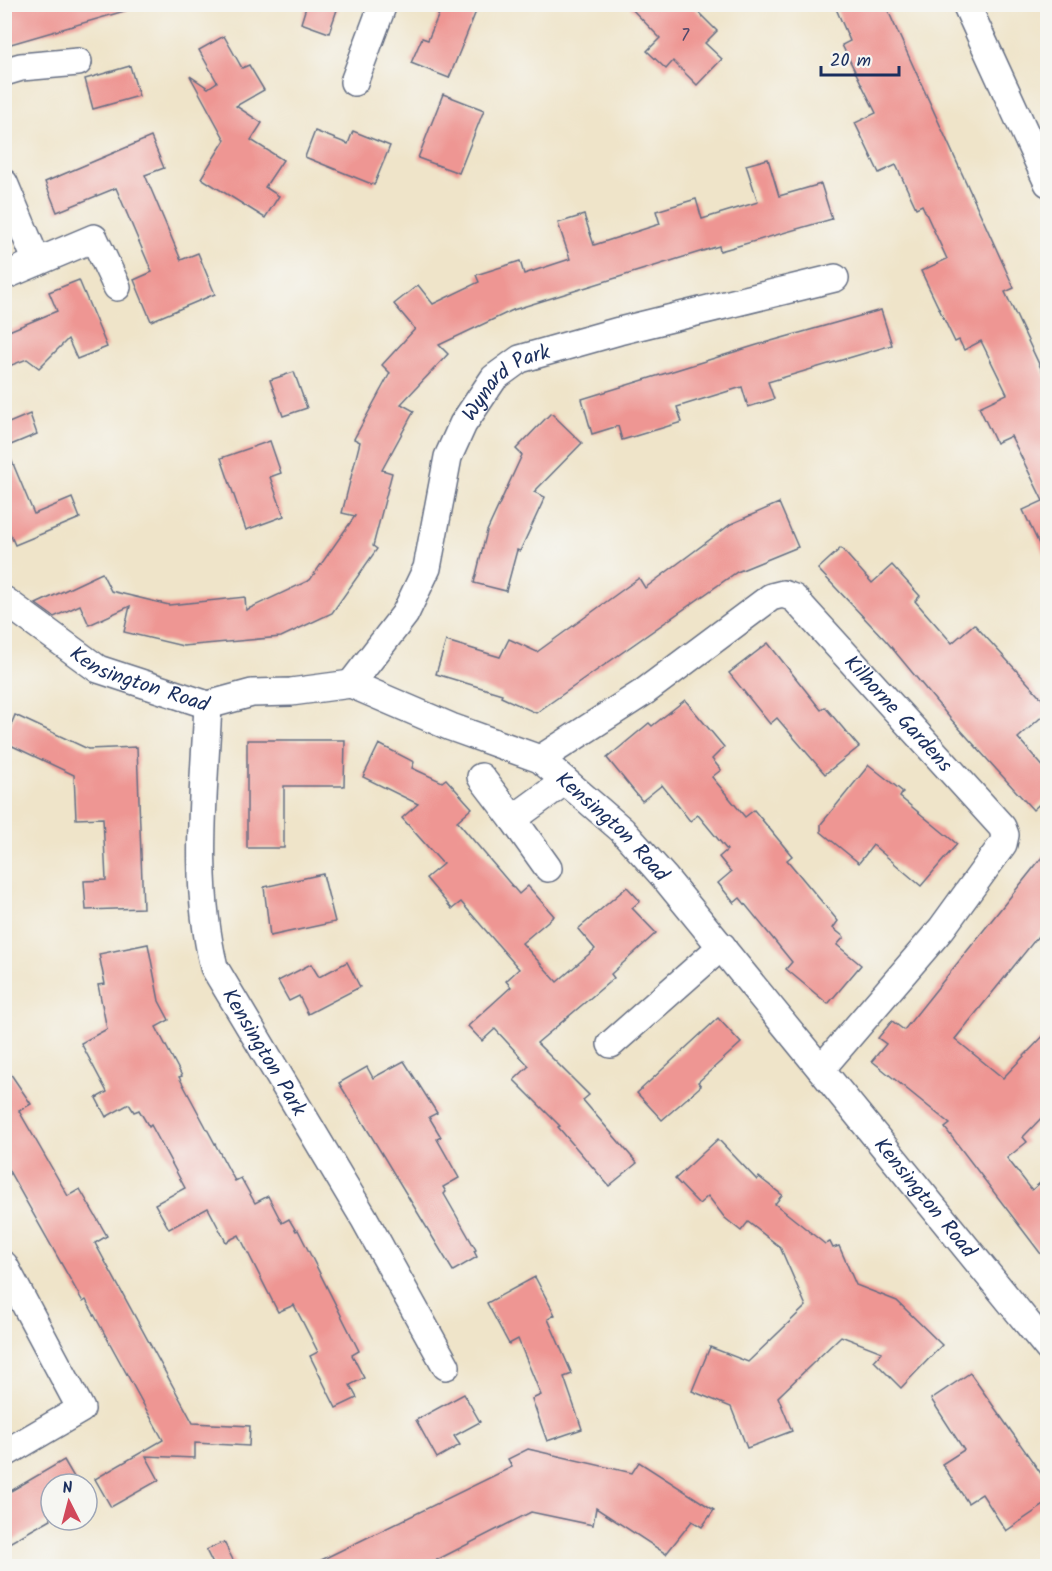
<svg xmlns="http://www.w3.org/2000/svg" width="1052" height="1571" viewBox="0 0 1052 1571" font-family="Kalam,sans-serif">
<rect width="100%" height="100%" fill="#f6f6f2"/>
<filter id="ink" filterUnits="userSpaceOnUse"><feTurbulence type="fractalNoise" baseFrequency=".0167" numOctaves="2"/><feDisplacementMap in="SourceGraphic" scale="12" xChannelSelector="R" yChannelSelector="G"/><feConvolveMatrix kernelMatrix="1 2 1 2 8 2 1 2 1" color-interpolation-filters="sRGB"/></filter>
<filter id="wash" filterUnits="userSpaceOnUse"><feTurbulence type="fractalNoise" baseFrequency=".008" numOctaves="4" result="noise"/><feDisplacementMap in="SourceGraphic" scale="24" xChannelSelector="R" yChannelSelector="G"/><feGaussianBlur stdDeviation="1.35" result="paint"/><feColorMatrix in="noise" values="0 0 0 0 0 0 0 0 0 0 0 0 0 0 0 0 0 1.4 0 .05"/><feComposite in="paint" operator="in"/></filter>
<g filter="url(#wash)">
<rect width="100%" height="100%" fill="#efe4c9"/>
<g id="blocks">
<g fill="#ee9693">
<polygon points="4,4 128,4 128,10 4,46"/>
<polygon points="307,4 339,4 329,33 301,23"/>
<polygon points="443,4 479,4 449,78 411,63 422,38 428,40"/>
<polygon points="627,4 690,4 717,31 705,43 722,59 697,85 673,61 666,69 647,51 660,38"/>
<polygon points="834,4 885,4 1014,288 1005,292 1047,381 1047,561 1023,510 1043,501 1011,436 996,443 979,407 1007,394 981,341 964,350 959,340 955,342 921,271 947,259 922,205 916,208 896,165 879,173 855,123 876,113 842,45 850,41"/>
<polygon points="224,36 242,68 249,65 264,90 236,106 262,123 251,140 283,160 265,187 279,196 265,218 201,178 225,140 190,76 208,88 217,82 199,50"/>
<polygon points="130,66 139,96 93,109 85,79"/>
<polygon points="443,94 484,110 459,173 418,158"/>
<polygon points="315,131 348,144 353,131 390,146 374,185 305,157"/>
<polygon points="151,137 164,168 145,175 181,260 198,253 215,294 151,321 134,280 152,272 116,188 57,212 45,182"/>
<polygon points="768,159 779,196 821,184 832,219 720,251 719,246 513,310 439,345 448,354 401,404 414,411 382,470 392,473 373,546 377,549 332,613 281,637 183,646 124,632 130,606 89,625 80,605 54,617 36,604 102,573 111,591 169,605 245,597 246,610 310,580 355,516 342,513 360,442 354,439 390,373 382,365 415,329 394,304 418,285 433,304 479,282 476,275 520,261 524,274 570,259 558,223 584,215 594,245 660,224 656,211 696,199 702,219 758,202 746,165"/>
<polygon points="79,280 107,347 77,359 68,339 39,368 27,359 4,368 4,333 57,311 49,292"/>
<polygon points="881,310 892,345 768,382 774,399 748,407 742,387 677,407 682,422 622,440 618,426 592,434 582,399 757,345"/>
<polygon points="294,372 307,408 283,416 270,380"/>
<polygon points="551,413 582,443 534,492 545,497 520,551 517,550 506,591 474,583 487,531 522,455 516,449"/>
<polygon points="30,414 37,434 6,447 34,514 72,498 80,518 15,545 4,520 4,425"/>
<polygon points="270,441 281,473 270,477 284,516 246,530 221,458"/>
<polygon points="779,503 798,547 737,572 536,713 501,697 502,694 436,674 446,641 500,657 509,639 537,652 639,578 645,588 731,524"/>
<polygon points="841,548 872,583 892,565 920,596 915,601 952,643 974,624 1047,704 1047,712 1018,738 1047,771 1047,797 1033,810 949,717 887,642 818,569"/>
<polygon points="768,643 821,710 825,707 859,747 825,774 777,718 770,724 729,673"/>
<polygon points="685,700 724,747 712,759 721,770 712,777 745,817 754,810 792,856 787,860 838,921 833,928 844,937 837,945 861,965 828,1004 786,969 792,962 740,898 734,903 718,883 731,872 719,857 727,850 698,815 690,821 662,785 642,801 607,758 649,723 652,726"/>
<polygon points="15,715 88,749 137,747 143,908 86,910 84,881 106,880 103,818 76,819 74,775 4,742"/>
<polygon points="247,740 345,740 344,786 284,786 284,848 247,848"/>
<polygon points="379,744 414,762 412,768 442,782 446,779 472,808 457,821 519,894 528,886 554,916 522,943 557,982 595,949 578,929 627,887 640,901 632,908 656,933 611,974 614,978 537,1043 589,1095 583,1100 637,1163 609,1186 558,1127 560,1126 514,1080 529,1066 495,1029 482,1041 468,1026 511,987 506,981 519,969 461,902 452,909 426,878 443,864 402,818 418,804 363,777"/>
<polygon points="869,765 903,792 900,797 957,844 921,886 873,845 859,863 821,832 821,824"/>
<polygon points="1047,851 1047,925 955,1039 1003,1078 1047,1032 1047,1112 1023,1137 1027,1142 1007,1158 1032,1190 1047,1177 1047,1262 945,1128 950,1124 872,1061 886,1044 878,1038 892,1021 904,1030"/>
<polygon points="323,874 335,922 270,936 264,887"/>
<polygon points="148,944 159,1001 169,1020 156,1027 182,1076 179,1077 235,1181 241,1178 255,1203 268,1196 282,1223 289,1219 296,1231 298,1230 359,1351 352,1355 364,1378 350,1385 357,1398 336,1408 310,1356 318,1352 294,1305 278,1312 239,1235 226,1242 208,1208 169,1229 155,1204 185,1188 151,1125 149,1127 139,1110 134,1112 129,1104 106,1117 96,1098 107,1092 81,1043 107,1029 98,985 105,984 99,954"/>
<polygon points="347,962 360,987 308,1014 299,996 289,1001 278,981 311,964 319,977"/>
<polygon points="718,1018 741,1043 698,1082 701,1086 662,1120 637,1093"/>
<polygon points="404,1061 437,1113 429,1117 441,1137 437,1139 459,1178 443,1187 446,1192 444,1194 476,1250 474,1251 477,1257 453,1271 339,1083 367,1067 373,1078"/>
<polygon points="4,1064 31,1104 19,1111 68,1196 80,1189 107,1236 95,1243 193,1423 250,1426 249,1446 195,1443 195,1458 146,1456 159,1480 111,1507 95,1479 163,1440 86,1300 83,1302 4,1162"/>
<polygon points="718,1139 757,1180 759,1177 782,1195 775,1204 825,1244 830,1242 833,1248 839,1246 856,1285 897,1301 942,1345 901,1388 874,1361 882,1352 841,1336 778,1397 792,1431 747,1448 731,1407 692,1391 710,1347 748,1362 806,1306 780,1247 748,1222 741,1231 725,1218 708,1196 699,1204 675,1179"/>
<polygon points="535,1277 555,1315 548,1319 572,1374 564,1377 582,1429 547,1441 532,1399 541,1395 518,1339 509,1344 487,1303"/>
<polygon points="970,1373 1047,1482 1047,1503 1006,1531 982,1494 968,1503 942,1464 964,1450 931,1399"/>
<polygon points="464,1394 480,1422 454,1436 460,1445 437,1458 416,1420"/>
<polygon points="528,1449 632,1473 639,1462 714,1510 702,1527 692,1521 666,1554 596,1508 593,1525 531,1512 425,1566 309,1566 512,1467 508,1459"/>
<polygon points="64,1460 78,1484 51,1484 51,1519 4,1546 4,1495"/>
<polygon points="224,1542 236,1566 214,1566 206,1550"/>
</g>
</g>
</g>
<g filter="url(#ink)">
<use href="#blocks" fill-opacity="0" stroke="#656e83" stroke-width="1.5"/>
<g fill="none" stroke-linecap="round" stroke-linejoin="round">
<g stroke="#656e83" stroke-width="30">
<g id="minor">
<polyline points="966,4 1048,183"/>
<polyline points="4,72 21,67 78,62"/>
<polyline points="354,82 383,4"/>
<polyline points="4,183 37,262"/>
<polyline points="4,276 94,238 117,287"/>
<path id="s1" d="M4,600L98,669L208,705L252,693L291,692L351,684L451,727L540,759L622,830L665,878L1048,1348"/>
<path id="s2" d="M351,684L405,614L427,568L448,457L463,424L494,378L520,359L619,331L835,278"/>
<path id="s3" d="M208,705C204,793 193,881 214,967L364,1218L446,1366"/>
<path id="s4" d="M540,759L644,692L771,597L783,594L794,598L1002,827L1005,835L1003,844L942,928L821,1069"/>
<polyline points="481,777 513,819"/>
<polyline points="548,868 513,819 565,781"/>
<polyline points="611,1044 722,946"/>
<polyline points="4,1265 81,1409 4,1454"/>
</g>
</g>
<use href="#minor" stroke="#fff" stroke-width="27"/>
</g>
</g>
<g text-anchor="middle" stroke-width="5" stroke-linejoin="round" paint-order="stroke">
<g font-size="18" fill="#50496b">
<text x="685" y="41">7</text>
</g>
<g font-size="21" fill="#1b2f5e" stroke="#f6f6f2">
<text dy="7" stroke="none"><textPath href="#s2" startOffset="351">Wynard Park</textPath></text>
<text dy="7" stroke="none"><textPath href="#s1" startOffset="159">Kensington Road</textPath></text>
<text dy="7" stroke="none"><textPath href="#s4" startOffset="462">Kilhorne Gardens</textPath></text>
<text dy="7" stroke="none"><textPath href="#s1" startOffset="680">Kensington Road</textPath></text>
<text dy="7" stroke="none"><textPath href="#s3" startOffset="362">Kensington Park</textPath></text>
<text dy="7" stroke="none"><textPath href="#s1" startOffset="1166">Kensington Road</textPath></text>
</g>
</g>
<rect width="1052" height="1571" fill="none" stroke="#f6f6f2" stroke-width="24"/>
<g transform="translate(69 1502) rotate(354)"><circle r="28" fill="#f6f6f2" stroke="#9ea6b7" stroke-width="1.5"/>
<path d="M0-4.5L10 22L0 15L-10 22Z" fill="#d1495b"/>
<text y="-9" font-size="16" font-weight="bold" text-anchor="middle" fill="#1b2f5e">N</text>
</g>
<path d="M821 66v9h78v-9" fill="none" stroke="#1b2f5e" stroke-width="3"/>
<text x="830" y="66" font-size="18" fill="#1b2f5e" stroke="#f6f6f2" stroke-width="4.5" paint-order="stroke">20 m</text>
</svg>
